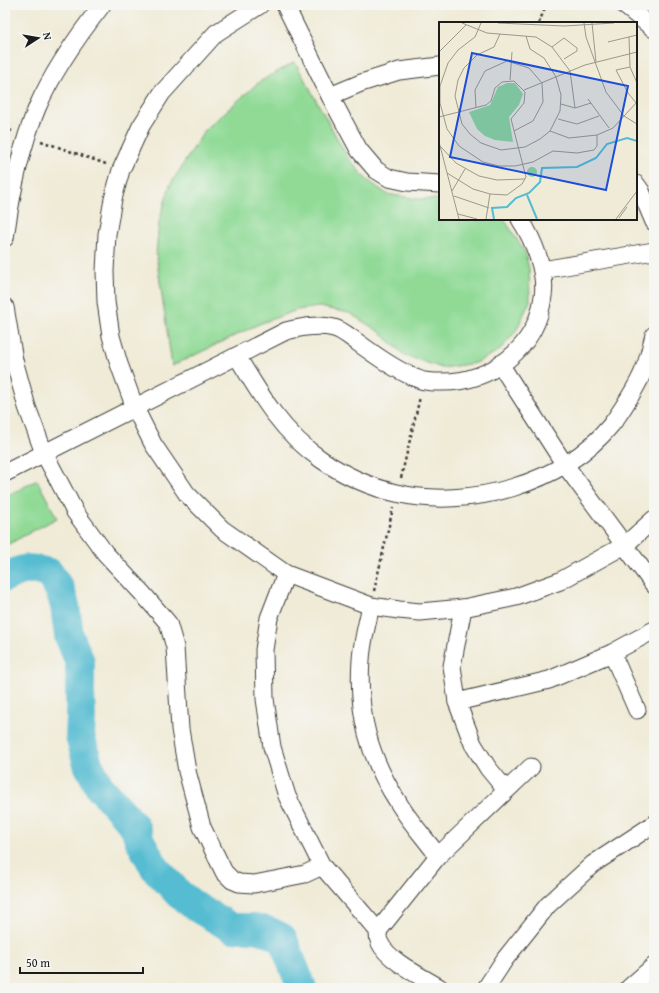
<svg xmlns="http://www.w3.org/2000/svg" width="659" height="993" viewBox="0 0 659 993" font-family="'Gentium Book Plus',serif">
<rect width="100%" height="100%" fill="#f6f6f2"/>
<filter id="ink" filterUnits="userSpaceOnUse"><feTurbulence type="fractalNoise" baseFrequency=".025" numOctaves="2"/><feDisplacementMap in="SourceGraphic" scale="8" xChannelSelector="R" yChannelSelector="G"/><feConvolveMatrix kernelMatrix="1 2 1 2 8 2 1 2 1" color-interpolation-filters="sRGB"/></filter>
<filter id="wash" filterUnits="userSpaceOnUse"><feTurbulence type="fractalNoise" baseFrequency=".012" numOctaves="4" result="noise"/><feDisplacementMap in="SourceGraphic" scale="16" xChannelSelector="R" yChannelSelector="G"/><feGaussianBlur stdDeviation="0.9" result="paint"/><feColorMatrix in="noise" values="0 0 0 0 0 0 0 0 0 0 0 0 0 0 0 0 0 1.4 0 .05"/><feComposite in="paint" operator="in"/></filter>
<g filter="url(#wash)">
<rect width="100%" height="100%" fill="#f0ebd7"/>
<g fill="#90da96" stroke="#567b59">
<polygon points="295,62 348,158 366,179 387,194 418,199 440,199 440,219 502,219 506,222 525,252 529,269 530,301 516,331 500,350 476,363 442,368 404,355 380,332 349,313 319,307 297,310 259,324 172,366 156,254 159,222 170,185 205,130 259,82"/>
<polygon points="37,480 57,518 5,546 5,497"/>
</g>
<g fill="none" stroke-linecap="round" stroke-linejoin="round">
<path stroke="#54bcd1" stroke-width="30" d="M5,577C26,568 27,567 49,573L60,590L65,606L69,636L80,662V693L81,718L80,736L88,764L99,786L135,827L139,839L155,868L179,894L196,907L232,928H254L270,932L282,938L302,988"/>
</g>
</g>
<g filter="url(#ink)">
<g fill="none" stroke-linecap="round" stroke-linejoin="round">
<g stroke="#3c3b38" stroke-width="19">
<g id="street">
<polyline points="260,5 216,33 162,93 141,126 121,170 113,199 107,234 105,271 106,302 111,336 119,364 135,408 153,444 187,494 222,529 286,574 371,606 399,610 420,612 463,608 516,597 560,581 625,545 654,519"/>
<polyline points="285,5 330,96 359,150 376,170 389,178 407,182 440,184"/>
<polyline points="624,5 654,29"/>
<polyline points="330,96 361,83 399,71 440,66"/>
<polyline points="636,184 641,191 654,222"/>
<path d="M5,238C11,194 20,149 37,108C53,71 77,37 102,5"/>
<polyline points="542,270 654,251"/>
<polyline points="5,307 14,360 27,407 44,453 75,512 105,553 143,594 168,623 175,647 180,729 187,771 202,827 224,872 232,880 239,883 254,884 305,874 322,866"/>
<path d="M237,356C260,395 283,434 322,460C344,475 370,487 396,493C469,510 563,484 611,425C621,412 640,382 645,367C649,357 651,346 654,335"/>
<polyline points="500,364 565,465 654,585"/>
<path d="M5,473L286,331C302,327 318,324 334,328C342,330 350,337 357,342C375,355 393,368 413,377C417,378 421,381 425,381C429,382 435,382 440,382C491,383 537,348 543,296C547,272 533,239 520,219"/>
<path d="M286,574L269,618L264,650L265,699L272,747L287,796L322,866L378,931C378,935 378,940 380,943C387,960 424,978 440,988"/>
<path d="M371,606C367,624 362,642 361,660C357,713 369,757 398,802C409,821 425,838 438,856"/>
<polyline points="463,608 452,666 457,702 473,744 488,768 506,790"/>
<polyline points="612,653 637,710"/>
<polyline points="457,702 549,680 612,653 654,630"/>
<polyline points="378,931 438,856 531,767"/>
<polyline points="486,988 505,959 548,905 593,864 654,824"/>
<polyline points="629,988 654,966"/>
</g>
</g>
<g stroke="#3c3b38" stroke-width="2.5" stroke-dasharray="3 3" stroke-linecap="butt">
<polyline points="539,23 546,5"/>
<polyline points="5,128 12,131"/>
<polyline points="41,141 106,164"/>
<polyline points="401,478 420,397"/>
<polyline points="374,591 393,508"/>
</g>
<use href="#street" stroke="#fff" stroke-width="17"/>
</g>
</g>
<g transform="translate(439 22)">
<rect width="198" height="198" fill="#f0ebd7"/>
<path d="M68,61H76L84,72L80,83L70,95L74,120L56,118L46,114L38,107L30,90L51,83L59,65ZM88 150a5 5 0 1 1 10 0a5 5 0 1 1-10 0Z" fill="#90da96"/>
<path fill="none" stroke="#54bcd1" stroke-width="2" d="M88,173L98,197M55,197L53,186L68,185L77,176L90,171L101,160L103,146L138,145L157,136L168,122L188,116L198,119"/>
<path fill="none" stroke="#9b988c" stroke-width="1" d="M23,1L48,11L97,15L113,25L131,49L136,86M42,1L36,15L19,28L9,41L1,64V81L8,107L20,124L44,140L60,144H76L94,140L114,129L138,131L155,128L158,124V113M59,1L125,4L175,1M145,1L147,15L167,70L185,94L198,102M153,1L157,40M61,12L55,25L38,33L25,46L19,58L16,74L23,102L31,112L42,121L62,128L86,125L101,117L111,109L121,89L122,73L117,55L105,36L91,27L87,14M190,15L191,45L198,61M169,20L198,13M113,25L125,16L138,26V29L125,37M0,30L27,3M191,45L177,48L189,71L198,82M71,58L73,30M85,68L146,43L198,30M149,77L170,106M122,82L136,86L152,81M37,86L36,68L46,49L68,39L90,46L103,61L104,80L94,99L75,109M0,95L47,83L52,79L56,66L63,60L75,59L86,70L85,81L72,97L87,155L83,162L68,173L51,172L34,167L8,151M119,97L138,102L160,94M111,109L130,116L158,113L174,106L198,80M0,120L20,197M1,124L17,141L40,154L58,158L86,157M13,169L26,147M15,174L50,186M19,192L38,197M180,196L188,185M47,197L51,172M177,197L198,169"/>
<path fill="#1d4ed8" fill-opacity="0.15" stroke="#1d4ed8" stroke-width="2" d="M33,31L189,64L167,168L11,135Z"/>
<rect width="198" height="198" fill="none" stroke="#1c1c1c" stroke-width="2"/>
</g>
<rect width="659" height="993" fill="none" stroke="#f6f6f2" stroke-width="20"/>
<g transform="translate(38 38) rotate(78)" stroke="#f6f6f2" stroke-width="3" paint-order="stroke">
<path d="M0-3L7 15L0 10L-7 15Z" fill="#1c1c1c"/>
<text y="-6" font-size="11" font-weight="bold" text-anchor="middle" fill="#1c1c1c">N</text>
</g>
<path d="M20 967v6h123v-6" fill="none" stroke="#1c1c1c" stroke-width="2"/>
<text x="26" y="967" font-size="12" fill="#1c1c1c" stroke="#f6f6f2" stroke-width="3" paint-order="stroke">50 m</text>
</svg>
